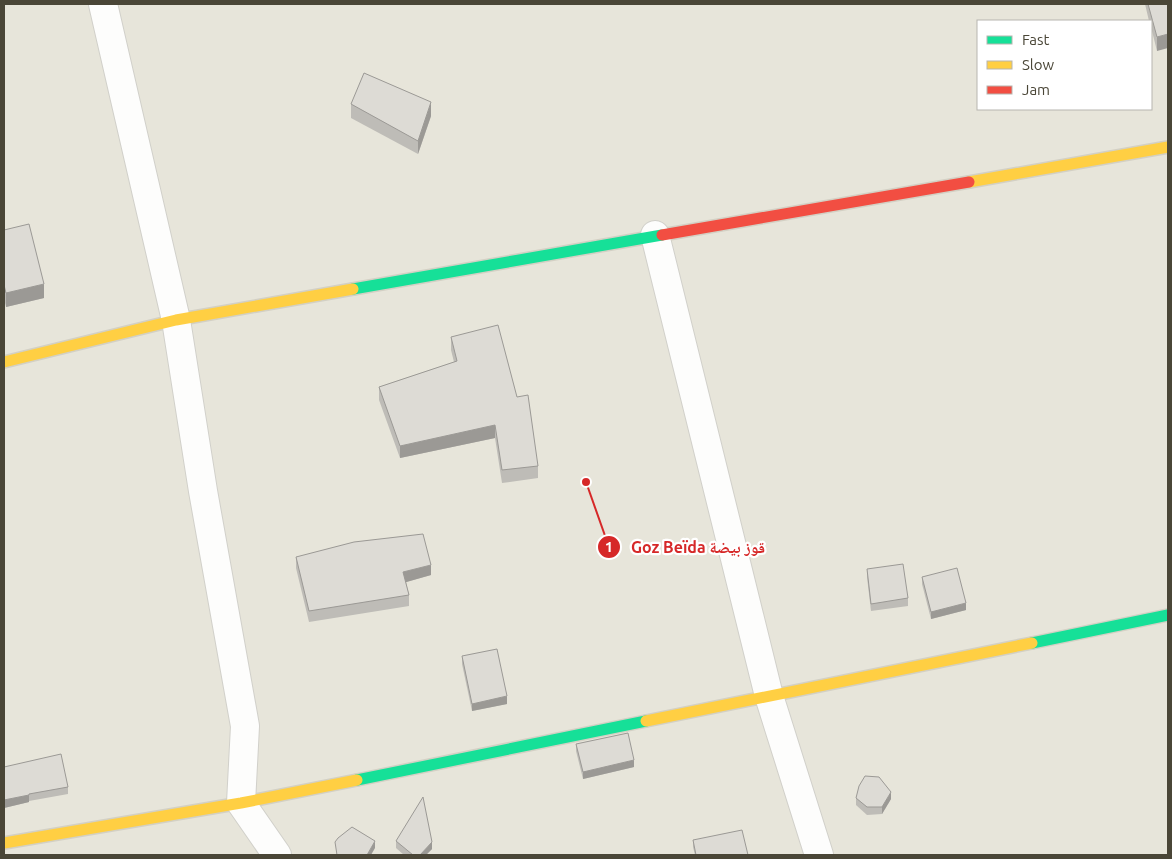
<svg xmlns="http://www.w3.org/2000/svg" width="1172" height="859" viewBox="0 0 1172 859" font-family="Ubuntu,'Noto Naskh Arabic',sans-serif">
<rect width="100%" height="100%" fill="#f3f2ed"/>
<path fill="#e7e5da" fill-rule="evenodd" d="M4,4H1168V855H4ZM978,21H1151V109H978Z"/>
<g fill="none" stroke-linecap="round" stroke-linejoin="round">
<g stroke="#d1d0ca" stroke-width="30">
<g id="street">
<polyline points="103,4 176,320 203,491 245,726 241,803 277,855"/>
<polyline points="655,235 769,696 819,855"/>
</g>
</g>
<g stroke="#d3d0c4" stroke-width="14">
<g id="fast">
<polyline points="353,289 662,235"/>
<polyline points="1032,643 1168,615"/>
<polyline points="357,780 646,721"/>
</g>
</g>
<g stroke="#d3d0c4" stroke-width="14">
<g id="slow">
<polyline points="969,182 1168,147"/>
<polyline points="4,362 176,320 353,289"/>
<polyline points="646,721 1032,643"/>
<polyline points="4,843 241,803 357,780"/>
</g>
</g>
<g stroke="#d3d0c4" stroke-width="14">
<polyline id="jam" points="662,235 969,182"/>
</g>
<use href="#street" stroke="#fdfdfc" stroke-width="28"/>
<use href="#fast" stroke="#16e098" stroke-width="11"/>
<use href="#slow" stroke="#ffcf43" stroke-width="11"/>
<use href="#jam" stroke="#f24e42" stroke-width="11"/>
</g>
<g fill="#bebcb7">
<polygon points="1145,4 1168,4 1157,51 1151,27 1151,21 1149,21"/>
<polygon points="351,104 431,116 418,154 351,118"/>
<polygon points="4,230 44,298 6,307 4,299"/>
<polygon points="451,337 517,397 538,466 538,478 502,483 495,438 400,458 379,400 379,387 454,362 451,350"/>
<polygon points="296,557 431,575 406,582 409,595 409,606 309,622 296,568"/>
<polygon points="867,569 908,598 908,606 871,611 867,577"/>
<polygon points="922,577 966,610 931,619 922,584"/>
<polygon points="462,656 507,704 472,711 462,664"/>
<polygon points="576,744 634,767 583,779 576,751"/>
<polygon points="4,767 68,787 68,794 29,801 29,802 4,808"/>
<polygon points="856,798 891,799 882,814 867,815 856,805"/>
<polygon points="693,840 748,855 695,855 693,847"/>
<polygon points="396,841 432,849 426,855 404,855 396,848"/>
</g>
<g fill="#9b9995">
<polygon points="1168,34 1168,48 1157,51 1157,37"/>
<polygon points="431,102 431,116 418,154 418,141"/>
<polygon points="44,284 44,298 6,307 6,293"/>
<polygon points="495,425 495,438 400,458 400,446"/>
<polygon points="431,565 431,575 403,583 403,572"/>
<polygon points="966,603 966,610 931,619 931,612"/>
<polygon points="507,696 507,704 472,711 472,704"/>
<polygon points="634,760 634,767 583,779 583,772"/>
<polygon points="891,792 891,799 882,814 882,807"/>
<polygon points="29,795 29,802 4,808 4,800"/>
<polygon points="375,841 375,848 371,855 367,855"/>
<polygon points="432,842 432,849 426,855 420,855"/>
</g>
<g fill="#dddbd5" stroke="#9b9995">
<polygon points="1148,4 1168,4 1168,34 1157,37"/>
<polygon points="364,73 431,102 418,141 351,104"/>
<polygon points="29,224 44,284 6,293 4,285 4,230"/>
<polygon points="498,325 517,397 528,395 538,466 502,470 495,425 400,446 379,387 457,361 451,337"/>
<polygon points="423,534 431,565 403,572 409,595 309,611 296,557 354,542"/>
<polygon points="903,564 908,598 871,604 867,569"/>
<polygon points="957,568 966,603 931,612 922,577"/>
<polygon points="497,649 507,696 472,704 462,656"/>
<polygon points="628,733 634,760 583,772 576,744"/>
<polygon points="61,754 68,787 29,794 29,795 4,800 4,767"/>
<polygon points="865,776 879,777 891,792 882,807 867,807 856,798 859,786"/>
<polygon points="423,797 432,842 420,855 413,855 396,841"/>
<polygon points="352,827 375,841 367,855 337,855 335,842 338,838"/>
<polygon points="742,830 748,855 696,855 693,840"/>
</g>
<path fill="none" stroke="#d62828" stroke-width="2" d="M586 482L609 547"/>
<g fill="#d62828" stroke="#fff" stroke-width="2">
<circle cx="586" cy="482" r="5"/>
<circle cx="609" cy="547" r="12"/>
</g>
<g font-size="15" text-anchor="middle" font-weight="bold" fill="#fff">
<text x="609" y="552">1</text>
</g>
<g font-size="16" text-anchor="middle" font-weight="bold" fill="#d62828" stroke="#fff" stroke-width="4.5" stroke-linejoin="round" paint-order="stroke">
<text x="698" y="553">Goz Beïda قوز بيضة</text>
</g>
<rect width="1172" height="859" fill="none" stroke="#4a4637" stroke-width="10"/>
<rect x="977" y="20" width="175" height="90" fill="#ffffff" stroke="#b7b5af"/>
<rect x="987" y="36" width="25" height="8" fill="#16e098" stroke="#b7b5af"/>
<text x="1022" y="45" font-size="15" fill="#4a4637">Fast</text>
<rect x="987" y="61" width="25" height="8" fill="#ffcf43" stroke="#b7b5af"/>
<text x="1022" y="70" font-size="15" fill="#4a4637">Slow</text>
<rect x="987" y="86" width="25" height="8" fill="#f24e42" stroke="#b7b5af"/>
<text x="1022" y="95" font-size="15" fill="#4a4637">Jam</text>
</svg>
